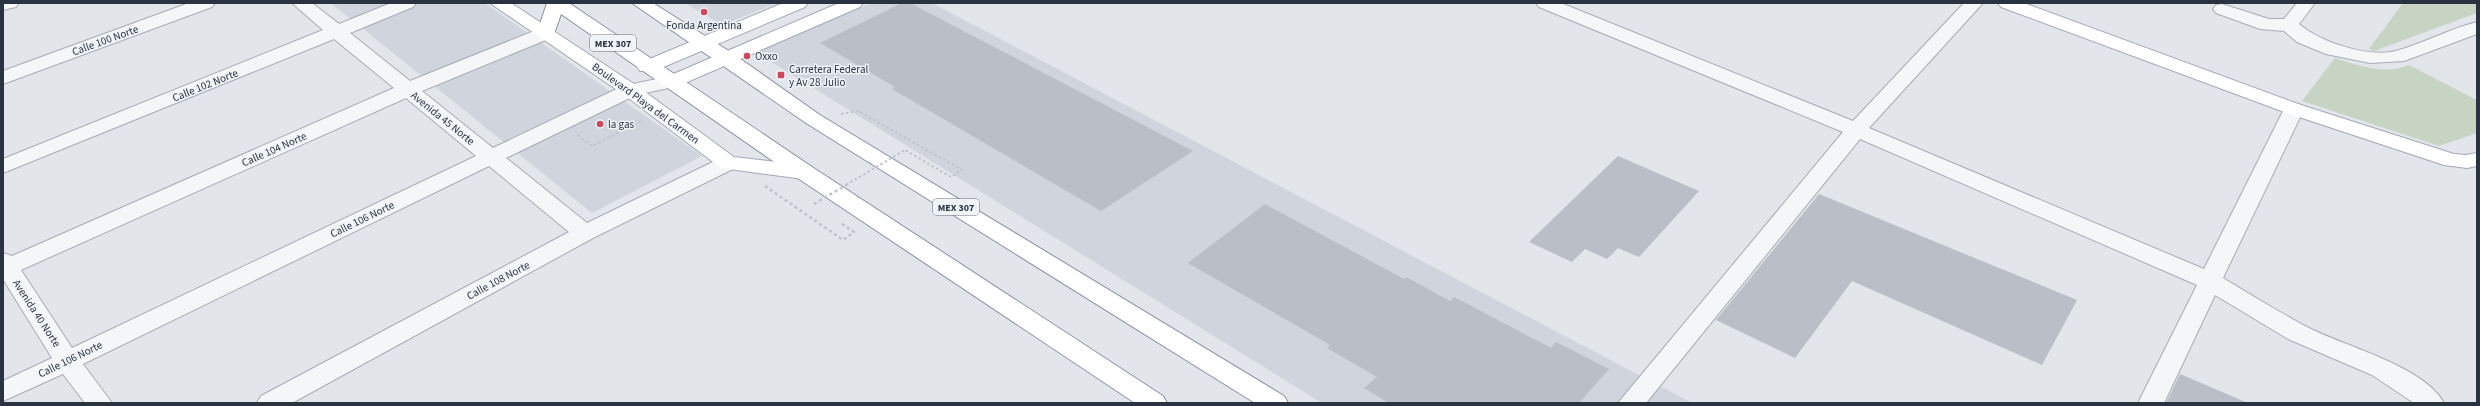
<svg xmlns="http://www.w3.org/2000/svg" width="2480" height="406" viewBox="0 0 2480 406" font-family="'Source Sans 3',sans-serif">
<rect width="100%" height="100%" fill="#e2e5ea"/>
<g fill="#d0d4dc">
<polygon points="331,3 485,3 702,156 592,213"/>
<polygon points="685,3 777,3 722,25"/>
<polygon points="872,3 932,3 1692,403 1322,403 752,50"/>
</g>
<g fill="#c7d4c3">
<polygon points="2403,3 2477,3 2477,13 2374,51 2369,49"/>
<path d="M2335,58C2358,66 2387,75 2409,65L2477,100V133L2439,146L2302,101Z"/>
</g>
<g fill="#b9bec7">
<polygon points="902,3 910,3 1193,151 1101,211 892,89 895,87 820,43"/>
<polygon points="1618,156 1699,191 1639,257 1618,248 1607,259 1585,249 1572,262 1529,242"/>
<polygon points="1819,194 2077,300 2042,365 1852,281 1795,358 1716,320"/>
<polygon points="1265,204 1404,279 1406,277 1450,301 1454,297 1551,348 1556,342 1609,369 1579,403 1389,403 1364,388 1377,377 1327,348 1330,345 1188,263"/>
<polygon points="2180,374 2248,403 2166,403"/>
</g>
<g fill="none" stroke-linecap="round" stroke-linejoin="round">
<g stroke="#a7acb4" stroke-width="2">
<g id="minor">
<polygon points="3,3 19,3 16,7 3,10"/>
<polygon points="189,3 215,3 212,7 3,84 3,71"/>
<path d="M292,3H312L339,24L391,3H416L413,7L350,33L410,81L539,29H553L555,33L553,37L422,91L493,148L623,86L671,76L678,78L681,82L678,86L636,95L506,158L587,223L721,158L728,157L735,158L739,163L735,168L593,238L292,403H257L261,396L569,232L489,166L83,364L112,403H85L63,374L3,401V381L52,358L3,279V253L12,256L394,88L334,39L3,173V159L323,30ZM406,98L476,156L72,348L21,270Z"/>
<path d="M1536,3H1561L1853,121L1964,3H1983L1869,128L2204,269L2284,109L2287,105L2294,103L2301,105L2304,109L2223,278C2250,294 2277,311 2305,326C2342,346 2423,365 2444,403H2414L2372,375L2288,339L2215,295L2164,403H2138L2197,285L1860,139L1646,403H1618L1843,132L1539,7Z"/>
<path d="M2297,3H2315L2299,24C2320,42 2368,58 2396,51C2424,43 2449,29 2477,22V34L2404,61L2370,63L2326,54L2297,42L2284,31L2260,29L2216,13L2213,9L2216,5L2222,4L2269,19H2284Z"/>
</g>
</g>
<g stroke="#a1a9b6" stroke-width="2">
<g id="major">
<polygon points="490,3 511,3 637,86 734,157 804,165 812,167 815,172 812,177 804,179 721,168 623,94"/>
<polygon points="783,3 808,3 805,7 654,71 640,71 637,67 640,63"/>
<polygon points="839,3 863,3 860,7 678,86 664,86 661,82 664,78"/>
<polygon points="1998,3 2024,3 2301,105 2454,154 2466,155 2477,153 2477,166 2467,168 2444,165 2287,113 2001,7"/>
</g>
</g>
<g stroke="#8992a1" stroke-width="2">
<g id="highway">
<polygon points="547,3 569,3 812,167 1163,396 1167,403 1135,403 796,177 561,14 553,37 539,37 537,33"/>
<polygon points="632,3 653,3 732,53 820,115 1284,396 1288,403 1255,403 806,123"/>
</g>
</g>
<g stroke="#c0c3c9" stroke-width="2" stroke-dasharray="2.5 2.5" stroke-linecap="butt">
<polyline points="841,114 858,111 962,170 951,177 905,150"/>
<polyline points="578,135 592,146 641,121"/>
</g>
<polyline stroke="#c0c3c9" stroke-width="2.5" stroke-dasharray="3 3" stroke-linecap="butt" points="765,186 843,240 854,232 841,223"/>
<use href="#minor" fill="#f5f6f8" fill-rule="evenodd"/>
<use href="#major" fill="#fff" fill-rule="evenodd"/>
<use href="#highway" fill="#fff" fill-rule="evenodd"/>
<polyline stroke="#c0c3c9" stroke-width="2" stroke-dasharray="2.5 2.5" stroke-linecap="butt" points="846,185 905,150"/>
<polyline stroke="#c0c3c9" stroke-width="2.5" stroke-dasharray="3 3" stroke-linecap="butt" points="814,204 848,184"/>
</g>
<g fill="#cf475c" stroke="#f1f4f7" stroke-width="1.5">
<circle cx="704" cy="12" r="4"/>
<circle cx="747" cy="56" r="4"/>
<rect x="777" y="71" width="8" height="8" rx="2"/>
<circle cx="600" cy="124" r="4"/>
</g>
<g text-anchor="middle" stroke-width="3" stroke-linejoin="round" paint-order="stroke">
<g fill="#f1f4f7" stroke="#666d78" stroke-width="1">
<rect x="590" y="35" width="46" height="16" rx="3"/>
<rect x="933" y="199" width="46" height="16" rx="3"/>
</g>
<g font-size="10" font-weight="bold" fill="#2a3342">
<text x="613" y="47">MEX 307</text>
<text x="956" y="211">MEX 307</text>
</g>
<g font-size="11" fill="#2a3342" stroke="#f1f4f7" text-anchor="start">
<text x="704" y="29" text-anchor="middle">Fonda Argentina</text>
<text x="755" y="60">Oxxo</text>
<text x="789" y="73">Carretera Federal<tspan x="789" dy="13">y Av 28 Julio</tspan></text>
<text x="608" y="128">la gas</text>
</g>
<g font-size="11" fill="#2a3342" stroke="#f1f4f7">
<text transform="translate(105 40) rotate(-20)" y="4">Calle 100 Norte</text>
<text transform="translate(205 85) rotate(-22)" y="4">Calle 102 Norte</text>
<text transform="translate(646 103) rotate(36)" y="4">Boulevard Playa del Carmen</text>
<text transform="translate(443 118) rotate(39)" y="4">Avenida 45 Norte</text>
<text transform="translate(274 149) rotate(-24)" y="4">Calle 104 Norte</text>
<text transform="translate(362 219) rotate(-26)" y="4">Calle 106 Norte</text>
<text transform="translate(498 280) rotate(-28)" y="4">Calle 108 Norte</text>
<text transform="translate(37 313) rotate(57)" y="4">Avenida 40 Norte</text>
<text transform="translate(70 359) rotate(-26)" y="4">Calle 106 Norte</text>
</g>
</g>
<rect width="2480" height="406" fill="none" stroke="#2a3342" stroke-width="8"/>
</svg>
